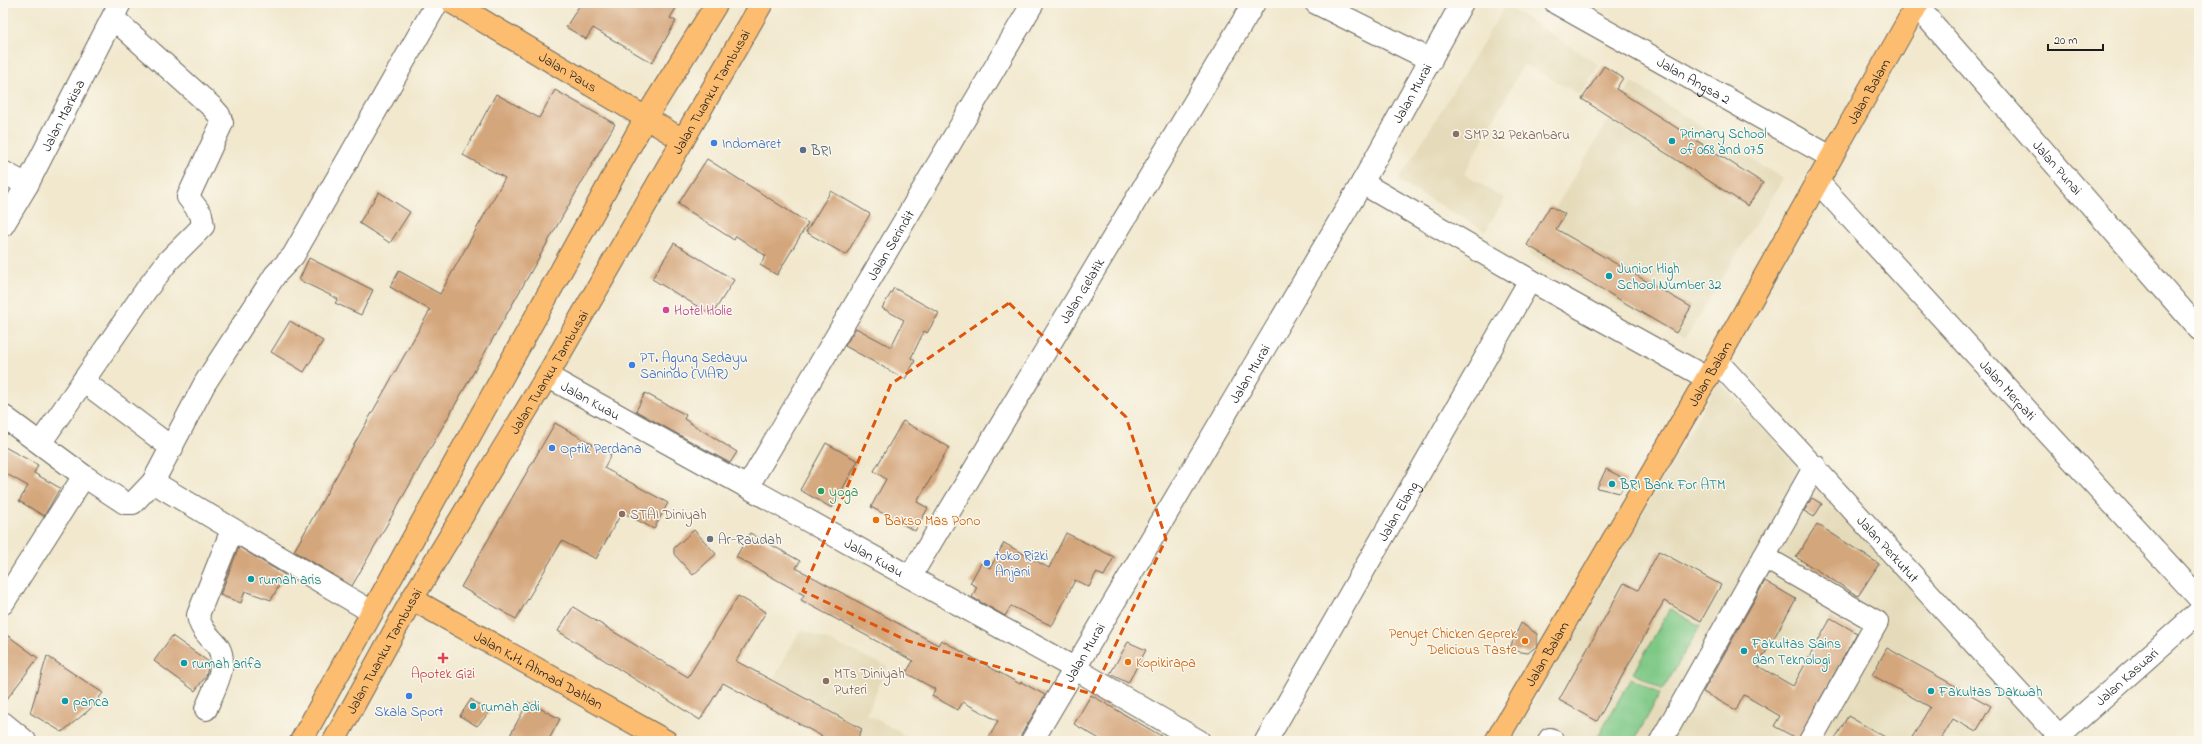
<svg xmlns="http://www.w3.org/2000/svg" width="2202" height="744" viewBox="0 0 2202 744" font-family="'Indie Flower',sans-serif">
<rect width="100%" height="100%" fill="#fbf7ec"/>
<filter id="ink" filterUnits="userSpaceOnUse"><feTurbulence type="fractalNoise" baseFrequency=".025" numOctaves="2"/><feDisplacementMap in="SourceGraphic" scale="8" xChannelSelector="R" yChannelSelector="G"/><feConvolveMatrix kernelMatrix="1 2 1 2 8 2 1 2 1" color-interpolation-filters="sRGB"/></filter>
<filter id="wash" filterUnits="userSpaceOnUse"><feTurbulence type="fractalNoise" baseFrequency=".012" numOctaves="4" result="noise"/><feDisplacementMap in="SourceGraphic" scale="16" xChannelSelector="R" yChannelSelector="G"/><feGaussianBlur stdDeviation="0.9" result="paint"/><feColorMatrix in="noise" values="0 0 0 0 0 0 0 0 0 0 0 0 0 0 0 0 0 1.4 0 .05"/><feComposite in="paint" operator="in"/></filter>
<g filter="url(#wash)">
<rect width="100%" height="100%" fill="#f1e8ce"/>
<g fill="#e5dbba">
<polygon points="1506,5 1599,65 1581,95 1524,64 1464,174 1505,199 1485,231 1398,181"/>
<polygon points="1632,82 1783,179 1685,339 1528,253"/>
<polygon points="1719,381 2041,728 2026,741 1511,741"/>
<polygon points="801,629 887,666 867,714 916,741 845,741 764,696"/>
</g>
<g fill="#7dc885" stroke="#4c7250">
<polygon points="1670,609 1700,626 1663,690 1633,673"/>
<polygon points="1631,678 1660,694 1634,741 1605,741 1598,737"/>
</g>
<g id="blocks">
<g fill="#d4a67b">
<polygon points="581,3 679,3 670,18 676,21 652,63 593,28 586,39 566,27"/>
<polygon points="1604,66 1623,78 1616,89 1763,183 1748,206 1582,99"/>
<polygon points="555,90 615,124 352,586 294,551 430,310 390,287 399,271 440,294 505,178 463,155 496,94 539,118"/>
<polygon points="707,159 808,223 777,275 760,265 766,256 736,236 734,240 678,204"/>
<polygon points="831,191 870,214 846,255 806,232"/>
<polygon points="379,192 410,212 390,243 359,223"/>
<polygon points="1550,206 1565,214 1556,229 1691,307 1676,333 1527,245"/>
<polygon points="674,243 734,280 712,315 652,279"/>
<polygon points="309,258 373,290 361,315 335,303 338,299 299,280"/>
<polygon points="894,288 939,313 927,333 924,331 911,358 915,361 905,379 845,346 856,328 891,347 904,320 882,308"/>
<polygon points="290,321 323,341 304,372 271,352"/>
<polygon points="645,393 686,415 684,419 737,452 730,463 636,411"/>
<polygon points="903,421 949,447 917,502 928,508 915,531 871,507 886,479 874,471"/>
<polygon points="555,423 611,455 604,468 668,503 654,529 622,512 596,559 562,541 516,619 461,587"/>
<polygon points="826,443 858,461 832,508 800,490"/>
<polygon points="3,446 38,465 34,473 60,488 44,516 19,501 28,486 3,472"/>
<polygon points="1606,469 1627,480 1620,493 1597,488"/>
<polygon points="1812,498 1822,504 1814,517 1804,511"/>
<polygon points="1817,524 1879,564 1858,596 1796,557"/>
<polygon points="694,530 716,554 693,575 674,554 674,548"/>
<polygon points="750,533 800,561 796,568 938,645 941,640 1020,684 1021,682 1045,695 1021,735 1020,741 987,741 998,721 963,702 958,710 932,696 935,689 906,673 913,661 801,600 804,595 736,557"/>
<polygon points="1066,533 1114,557 1104,576 1096,573 1089,587 1075,580 1052,626 1011,606 1005,616 972,597 977,587 970,583 981,563 990,568 1004,543 1049,568"/>
<polygon points="239,547 285,575 271,600 245,591 241,603 220,595"/>
<polygon points="1659,551 1721,585 1701,621 1664,601 1597,721 1559,700 1624,583 1638,590"/>
<polygon points="1765,581 1796,599 1758,666 1793,686 1831,618 1857,633 1798,739 1774,726 1780,716 1744,695 1736,710 1703,692"/>
<polygon points="738,596 766,612 736,661 862,729 856,741 831,741 723,683 700,720 558,631 573,607 688,677"/>
<polygon points="1521,623 1537,634 1537,646 1528,653 1509,650"/>
<polygon points="3,632 38,658 3,704"/>
<polygon points="172,636 209,662 206,676 195,691 154,661"/>
<polygon points="1128,642 1146,650 1128,683 1110,674"/>
<polygon points="1887,648 1991,706 1976,732 1953,719 1940,741 1910,741 1930,707 1872,675"/>
<polygon points="47,656 103,693 89,710 62,732 30,713"/>
<polygon points="1091,695 1103,702 1170,741 1103,741 1074,724"/>
<polygon points="471,699 489,713 477,726 460,716"/>
<polygon points="528,702 560,719 548,741 507,741"/>
<polygon points="1848,716 1892,741 1834,741"/>
</g>
</g>
</g>
<g filter="url(#ink)">
<use href="#blocks" fill-opacity="0" stroke="#67635a" stroke-width="1"/>
<g fill="none" stroke-linecap="round" stroke-linejoin="round">
<g stroke="#67635a" stroke-width="24">
<g id="minor">
<polyline points="1316,3 1431,60"/>
<path id="s1" d="M1556,3L1831,157"/>
<path id="s2" d="M1917,6L2199,329"/>
<polyline points="3,172 27,185"/>
<path id="s3" d="M1817,181L2199,598"/>
<polyline points="1362,183 1530,280 1707,378"/>
<path id="s4" d="M3,225L27,185L120,3"/>
<path id="s5" d="M1717,361L2059,736"/>
<path id="s6" d="M547,376L1074,668L1199,741"/>
<polyline points="83,381 172,448"/>
<polyline points="3,416 84,476 125,503 133,503 153,482 205,383 275,275 293,256 437,3"/>
<polyline points="41,442 146,290 168,261 203,226 201,214 188,197 222,123 219,115 212,107 113,18"/>
<polyline points="153,482 372,612"/>
<path id="s7" d="M748,486L1033,3"/>
<polyline points="1764,557 1877,622 1810,741"/>
<path id="s8" d="M910,577L1254,3"/>
<polyline points="3,603 84,476"/>
<path d="M206,709C213,690 232,661 215,643C207,634 200,628 198,615L232,530"/>
<polyline points="3,723 25,741"/>
<path id="s9" d="M1032,741L1362,183L1462,3"/>
<path id="s10" d="M1266,741L1530,280"/>
<polyline points="1549,741 1550,739 1553,741"/>
<polyline points="1661,741 1815,466"/>
<path id="s11" d="M2054,741L2199,612"/>
</g>
</g>
<g stroke="#67635a" stroke-width="24">
<g id="major">
<path id="s12" d="M453,3L683,140"/>
<path id="s13" d="M412,599L666,741"/>
<polyline points="301,741 645,119 717,3"/>
<path id="s14" d="M334,741L412,599L547,376L762,3"/>
<path id="s15" d="M1496,741L1717,361L1918,3"/>
</g>
</g>
<use href="#minor" stroke="#fff" stroke-width="22"/>
<use href="#major" stroke="#fcbd6f" stroke-width="22"/>
</g>
</g>
<path fill="none" stroke="#de560d" stroke-width="3" stroke-dasharray="8 5" stroke-linejoin="round" d="M1009,303L1126,417L1166,539L1092,694L908,641L803,591L891,384Z"/>
<g fill="#8d6e63" stroke="#fbf7ec" stroke-width="1.5">
<circle cx="1456" cy="134" r="4"/>
<circle cx="622" cy="514" r="4"/>
<circle cx="826" cy="681" r="4"/>
</g>
<g fill="#0f9aa8" stroke="#fbf7ec" stroke-width="1.5">
<circle cx="1672" cy="141" r="4"/>
<circle cx="1609" cy="276" r="4"/>
<circle cx="1612" cy="484" r="4"/>
<circle cx="251" cy="579" r="4"/>
<circle cx="1744" cy="651" r="4"/>
<circle cx="184" cy="663" r="4"/>
<circle cx="1931" cy="691" r="4"/>
<circle cx="65" cy="701" r="4"/>
<circle cx="473" cy="706" r="4"/>
</g>
<g fill="#3f7fe0" stroke="#fbf7ec" stroke-width="1.5">
<circle cx="714" cy="143" r="4"/>
<circle cx="632" cy="365" r="4"/>
<circle cx="552" cy="448" r="4"/>
<circle cx="987" cy="563" r="4"/>
<circle cx="409" cy="696" r="4"/>
</g>
<circle fill="#5c6f8a" stroke="#fbf7ec" stroke-width="1.5" cx="803" cy="150" r="4"/>
<circle fill="#d1479c" stroke="#fbf7ec" stroke-width="1.5" cx="666" cy="310" r="4"/>
<circle fill="#2e9e5b" stroke="#fbf7ec" stroke-width="1.5" cx="821" cy="491" r="4"/>
<g fill="#e8710a" stroke="#fbf7ec" stroke-width="1.5">
<circle cx="876" cy="520" r="4"/>
<circle cx="1525" cy="641" r="4"/>
<circle cx="1128" cy="662" r="4"/>
</g>
<circle fill="#6b7280" stroke="#fbf7ec" stroke-width="1.5" cx="710" cy="539" r="4"/>
<path fill="#e0444e" stroke="#fbf7ec" stroke-width="1.5" d="M441 652h4v4h4v4h-4v4h-4v-4h-4v-4h4z"/>
<g text-anchor="middle" stroke-width="3" stroke-linejoin="round" paint-order="stroke">
<g font-size="14" fill="#1c1c1c" stroke="#fbf7ec">
<text dy="5" stroke="none"><textPath href="#s12" startOffset="134">Jalan Paus</textPath></text>
<text dy="5" stroke="none"><textPath href="#s1" startOffset="158">Jalan Angsa 2</textPath></text>
<text dy="5" stroke="none"><textPath href="#s15" startOffset="749">Jalan Balam</textPath></text>
<text dy="5" stroke="none"><textPath href="#s14" startOffset="751">Jalan Tuanku Tambusai</textPath></text>
<text dy="5" stroke="none"><textPath href="#s9" startOffset="751">Jalan Murai</textPath></text>
<text dy="5" stroke="none"><textPath href="#s4" startOffset="125">Jalan Markisa</textPath></text>
<text dy="5" stroke="none"><textPath href="#s2" startOffset="214">Jalan Punai</textPath></text>
<text dy="5" stroke="none"><textPath href="#s7" startOffset="280">Jalan Serindit</textPath></text>
<text dy="5" stroke="none"><textPath href="#s8" startOffset="334">Jalan Gelatik</textPath></text>
<text dy="5" stroke="none"><textPath href="#s14" startOffset="427">Jalan Tuanku Tambusai</textPath></text>
<text dy="5" stroke="none"><textPath href="#s9" startOffset="427">Jalan Murai</textPath></text>
<text dy="5" stroke="none"><textPath href="#s15" startOffset="425">Jalan Balam</textPath></text>
<text dy="5" stroke="none"><textPath href="#s3" startOffset="283">Jalan Merpati</textPath></text>
<text dy="5" stroke="none"><textPath href="#s6" startOffset="50">Jalan Kuau</textPath></text>
<text dy="5" stroke="none"><textPath href="#s10" startOffset="265">Jalan Elang</textPath></text>
<text dy="5" stroke="none"><textPath href="#s5" startOffset="254">Jalan Perkutut</textPath></text>
<text dy="5" stroke="none"><textPath href="#s6" startOffset="374">Jalan Kuau</textPath></text>
<text dy="5" stroke="none"><textPath href="#s14" startOffset="103">Jalan Tuanku Tambusai</textPath></text>
<text dy="5" stroke="none"><textPath href="#s9" startOffset="103">Jalan Murai</textPath></text>
<text dy="5" stroke="none"><textPath href="#s15" startOffset="101">Jalan Balam</textPath></text>
<text dy="5" stroke="none"><textPath href="#s13" startOffset="145">Jalan K.H. Ahmad Dahlan</textPath></text>
<text dy="5" stroke="none"><textPath href="#s11" startOffset="97">Jalan Kasuari</textPath></text>
</g>
<g font-size="14" fill="#0d838f" stroke="#fbf7ec" text-anchor="start">
<text x="1680" y="138">Primary School<tspan x="1680" dy="16">of 068 and 075</tspan></text>
<text x="1617" y="273">Junior High<tspan x="1617" dy="16">School Number 32</tspan></text>
<text x="1620" y="489">BRI Bank For ATM</text>
<text x="259" y="584">rumah aris</text>
<text x="1752" y="648">Fakultas Sains<tspan x="1752" dy="16">dan Teknologi</tspan></text>
<text x="192" y="668">rumah arifa</text>
<text x="1939" y="696">Fakultas Dakwah</text>
<text x="73" y="706">panca</text>
<text x="481" y="711">rumah adi</text>
</g>
<g font-size="14" fill="#785e54" stroke="#fbf7ec" text-anchor="start">
<text x="1464" y="139">SMP 32 Pekanbaru</text>
<text x="630" y="519">STAI Diniyah</text>
<text x="834" y="678">MTs Diniyah<tspan x="834" dy="16">Puteri</tspan></text>
</g>
<g font-size="14" fill="#366cbe" stroke="#fbf7ec" text-anchor="start">
<text x="722" y="148">Indomaret</text>
<text x="640" y="362">PT. Agung Sedayu<tspan x="640" dy="16">Sanindo (VIAR)</tspan></text>
<text x="560" y="453">Optik Perdana</text>
<text x="995" y="560">toko Rizki<tspan x="995" dy="16">Anjani</tspan></text>
<text x="409" y="716" text-anchor="middle">Skala Sport</text>
</g>
<g font-size="14" fill="#4e5e75" stroke="#fbf7ec" text-anchor="start">
<text x="811" y="155">BRI</text>
</g>
<g font-size="14" fill="#b23c85" stroke="#fbf7ec" text-anchor="start">
<text x="674" y="315">Hotel Holie</text>
</g>
<g font-size="14" fill="#27864d" stroke="#fbf7ec" text-anchor="start">
<text x="829" y="496">yoga</text>
</g>
<g font-size="14" fill="#c56008" stroke="#fbf7ec" text-anchor="start">
<text x="884" y="525">Bakso Mas Pono</text>
<text x="1517" y="638" text-anchor="end">Penyet Chicken Geprek<tspan x="1517" dy="16">Delicious Taste</tspan></text>
<text x="1136" y="667">Kopikirapa</text>
</g>
<g font-size="14" fill="#5b616d" stroke="#fbf7ec" text-anchor="start">
<text x="718" y="544">Ar-Raudah</text>
</g>
<g font-size="14" fill="#be3a42" stroke="#fbf7ec">
<text x="443" y="678">Apotek Gizi</text>
</g>
</g>
<rect width="2202" height="744" fill="none" stroke="#fbf7ec" stroke-width="16"/>
<path d="M2048 44v6h55v-6" fill="none" stroke="#1c1c1c" stroke-width="2"/>
<text x="2054" y="44" font-size="12" fill="#1c1c1c" stroke="#fbf7ec" stroke-width="3" paint-order="stroke">20 m</text>
</svg>
